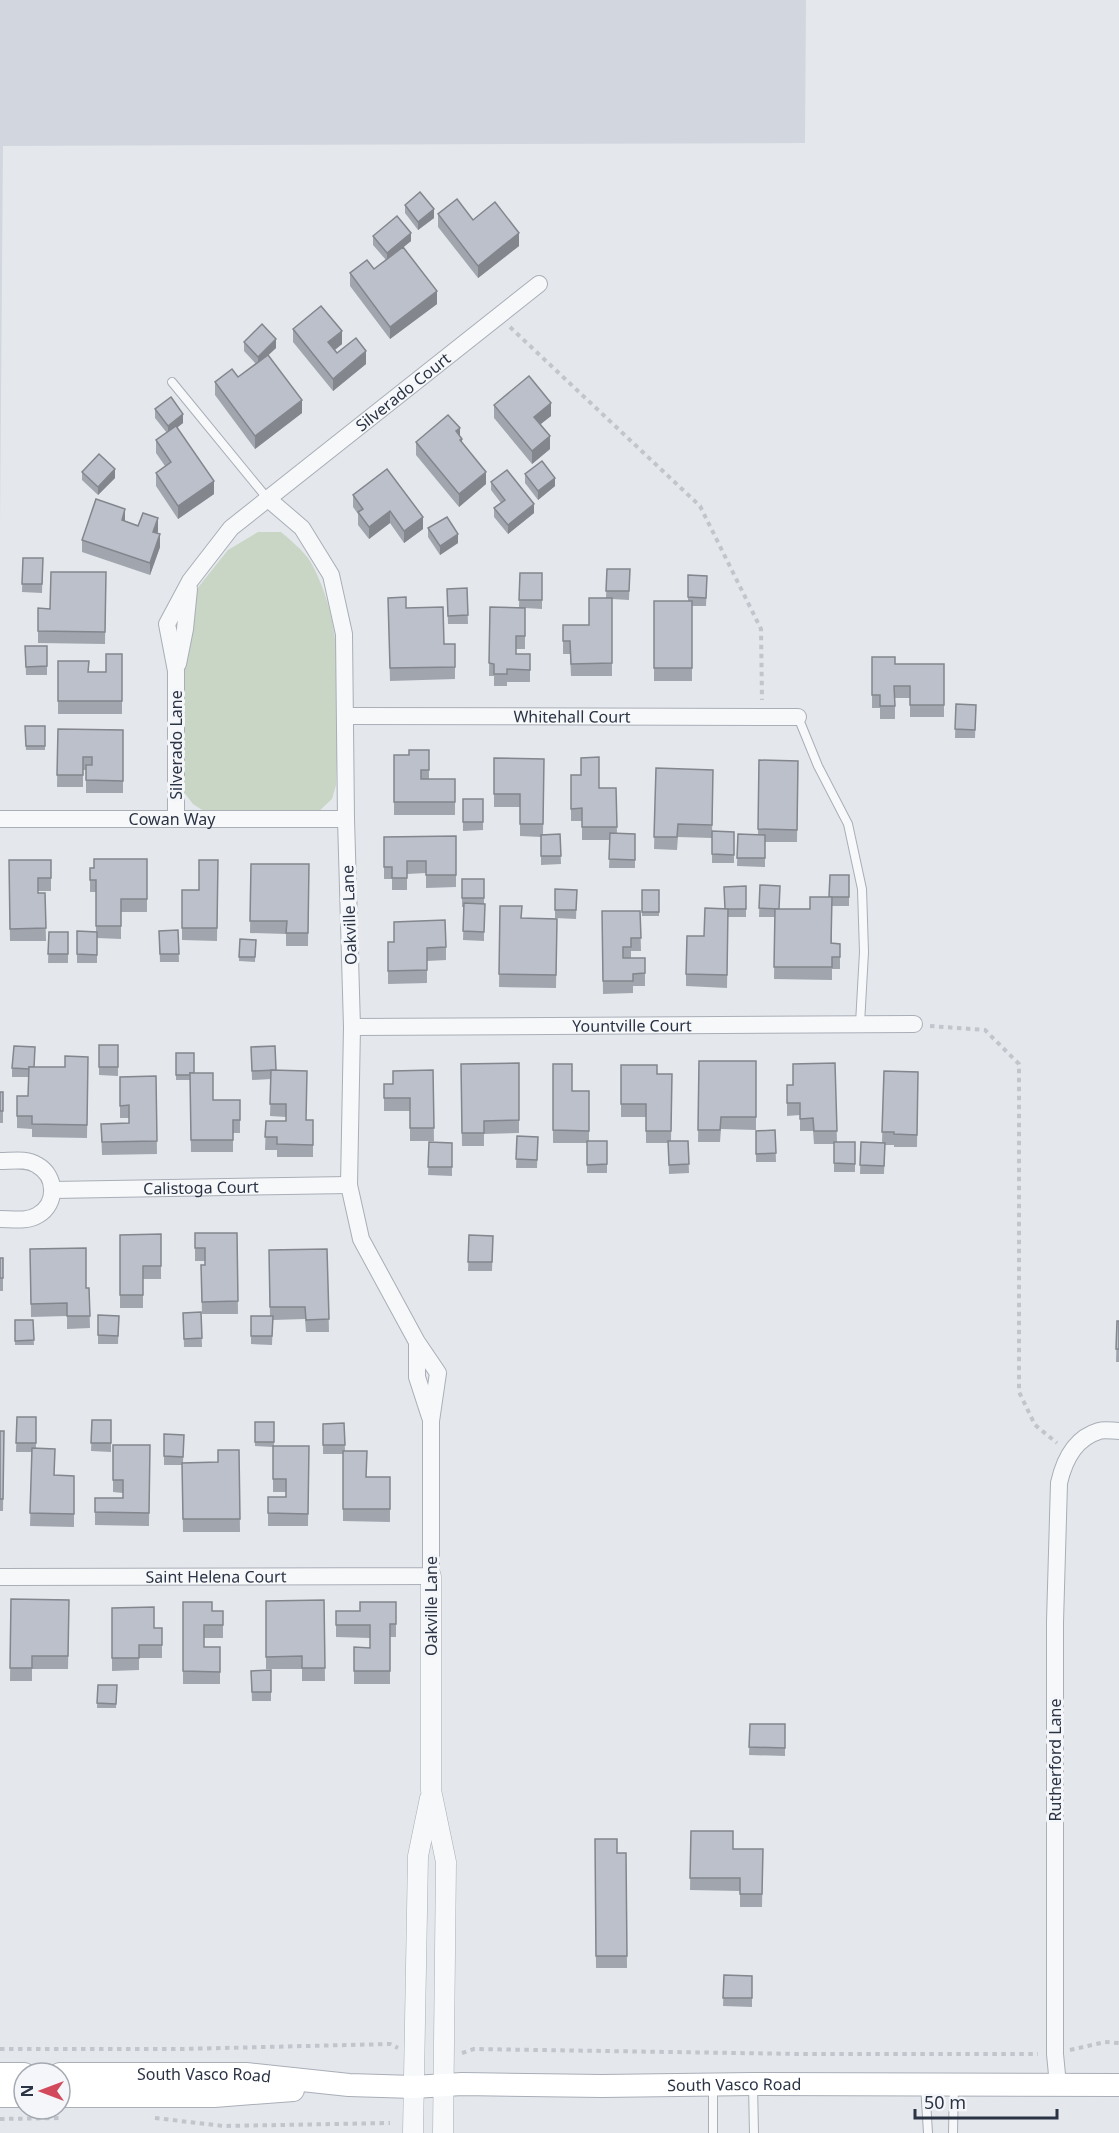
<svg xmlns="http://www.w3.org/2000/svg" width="1119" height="2133" viewBox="0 0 1119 2133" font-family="'Noto Sans',sans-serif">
<rect width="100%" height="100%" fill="#e4e7ec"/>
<polygon fill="#d2d6de" points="0,0 806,0 805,143 3,146 0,522"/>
<path fill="#c9d6c5" d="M258,532H281C290,540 303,550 310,561C348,627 338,711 336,785L332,799L317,813L210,815L193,804L183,791L184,670L196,590L228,550Z"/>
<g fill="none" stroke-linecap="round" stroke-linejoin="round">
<g stroke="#a9aeb7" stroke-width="10">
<g id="service">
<polyline points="172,382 267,498"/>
<polyline points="798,717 818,766 848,824 862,889 864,952 860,1024"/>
<polyline points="753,2085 754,2133"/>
<polyline points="925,2085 928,2133"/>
<polyline points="713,2133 713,2085"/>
<polyline points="953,2133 954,2085"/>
</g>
</g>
<g stroke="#a9aeb7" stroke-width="18">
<g id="minor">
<polyline points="178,664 185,629 189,589"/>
<path id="s1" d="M347,716L798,717"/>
<path id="s2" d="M0,819H346"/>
<path id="s3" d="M176,819V671L167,624L190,581L231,528L539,284"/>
<path id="s4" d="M352,1027L914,1024"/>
<path d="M0,1161C12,1161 27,1158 37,1165C57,1176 57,1204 38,1215C27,1222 12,1219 0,1219"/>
<path id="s5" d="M53,1190L349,1185"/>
<polyline points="417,1343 417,1377 430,1417"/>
<path id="s6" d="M0,1577L431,1576V1421L438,1373L417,1342L361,1239L349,1185L352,1027L346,819L344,634L331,575L302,528L267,498"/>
<path d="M1058,2085L1055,2054V1622L1059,1483C1064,1461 1075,1438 1099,1431C1105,1429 1113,1431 1119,1431"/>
</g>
</g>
<g stroke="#a9aeb7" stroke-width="21">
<g id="tertiary">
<polyline points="431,1576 431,1790 446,1862 443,2133"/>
<polyline points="413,2133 418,1856 430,1798"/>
</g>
</g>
<g stroke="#a9aeb7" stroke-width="24">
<g id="secondary">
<polyline points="0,2074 24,2074"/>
<path id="s7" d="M60,2074H246L349,2085L414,2087L462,2084L602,2086L753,2084L1119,2085"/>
<polyline points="0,2096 24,2096"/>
<polyline points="60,2096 214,2096 293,2090"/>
</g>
</g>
<g stroke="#c2c5cb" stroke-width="4" stroke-dasharray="4.5 4.5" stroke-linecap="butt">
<polyline points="510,327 700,506 761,629 762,700"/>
<polyline points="930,1026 985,1030 1019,1064 1019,1392 1035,1425 1057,1443"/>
<polyline points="0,2049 181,2049 390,2044 398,2048"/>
<polyline points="1070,2050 1105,2042 1119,2043"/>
<polyline points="462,2053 474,2049 801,2054 1038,2054"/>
<polyline points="155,2118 223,2126 390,2123"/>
<polyline points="0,2119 63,2118"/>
</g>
<use href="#service" stroke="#f7f8fa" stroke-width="8"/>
<use href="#minor" stroke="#f7f8fa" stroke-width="16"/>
<use href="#tertiary" stroke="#f7f8fa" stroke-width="20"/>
<use href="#secondary" stroke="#fff" stroke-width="22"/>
</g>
<g fill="#a1a5ae">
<polygon points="405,205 434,218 418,230 405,213"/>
<polygon points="438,214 473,220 519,246 478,278 438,227"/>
<polygon points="373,236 411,241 403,247 437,304 390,339 350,286 350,273 374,269 386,260 373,245"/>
<polygon points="293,329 342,344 335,350 337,353 366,364 333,391 293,342"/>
<polygon points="244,342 276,348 268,355 302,413 255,449 215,395 215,382 238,377 256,364 244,351"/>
<polygon points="494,405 551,416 541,424 550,449 532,464 494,418"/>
<polygon points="155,409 183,423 177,428 214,494 178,519 156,486 156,473 165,466 156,453 156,440 167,433 155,418"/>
<polygon points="460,436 462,443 486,484 459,507 416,455 416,442"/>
<polygon points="387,469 423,529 404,543 390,523 369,539 358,525 358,514 353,507 353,495"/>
<polygon points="82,472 115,478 98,495 82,480"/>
<polygon points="525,474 555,486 538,500 525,483"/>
<polygon points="491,482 534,513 508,534 494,517 494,508 501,503 491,490"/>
<polygon points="125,521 158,531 157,533 160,547 150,575 82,552 82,540"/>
<polygon points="428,528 458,543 440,555 428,537"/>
<polygon points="23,558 43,558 42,593 22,592"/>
<polygon points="607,569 630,569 629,600 612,599 612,676 571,676 570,654 563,654 563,625 589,625 606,598"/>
<polygon points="106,572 105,644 38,643 38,608 50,609"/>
<polygon points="520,573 542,573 542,609 525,608 525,649 516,649 516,654 530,654 530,682 507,682 507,686 494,686 494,676 489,676 490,607 519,607"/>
<polygon points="688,575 707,584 706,606 692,606 692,681 654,681 654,601 688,601"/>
<polygon points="467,588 468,624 448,624 447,589"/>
<polygon points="388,598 406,608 444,644 455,644 455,679 390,681"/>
<polygon points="25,646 47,646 47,675 26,675"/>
<polygon points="122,654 122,714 58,714 58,661 89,672 106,672"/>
<polygon points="872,657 895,664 944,664 944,717 910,717 910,698 895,698 895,719 880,719 880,708 872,708"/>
<polygon points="956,704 976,705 975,738 955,738"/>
<polygon points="25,726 45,726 45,750 26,750"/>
<polygon points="58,729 123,730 123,793 86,793 86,770 83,770 83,787 57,787"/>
<polygon points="429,750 429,779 455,779 455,815 394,815 394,755 409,755"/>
<polygon points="494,758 544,759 543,835 560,834 561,864 541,865 541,837 520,836 520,807 494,807"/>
<polygon points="759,760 798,761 797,842 765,842 765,867 737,866 738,834 758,834"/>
<polygon points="656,768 713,770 712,838 678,837 677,850 654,849"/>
<polygon points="571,775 599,788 616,788 617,834 635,834 635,868 609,868 610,840 582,840 582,821 571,821"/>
<polygon points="463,799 483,799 483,830 463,831"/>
<polygon points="712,831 734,832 734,863 712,863"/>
<polygon points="456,836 456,887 426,888 426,873 407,874 407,890 392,890 392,879 384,879 384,837"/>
<polygon points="147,859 147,912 121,912 121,939 97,938 97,963 77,963 77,931 96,932 96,892 90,892 90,868"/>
<polygon points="9,860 51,860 51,891 38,891 38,893 45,893 46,941 10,941"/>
<polygon points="218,860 217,941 182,940 182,890 199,890"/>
<polygon points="251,864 309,864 308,946 286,946 286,934 250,933"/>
<polygon points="849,875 849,906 832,906 832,943 840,944 840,969 832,969 832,980 774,979 775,917 759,917 760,885 779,909 810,909 829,897"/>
<polygon points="462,879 484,879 484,941 463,940 464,907 462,907"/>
<polygon points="746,886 746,917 728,917 727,988 686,986 686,974 704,936 725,909"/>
<polygon points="555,889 577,890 576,919 555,918"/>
<rect x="642" y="890" width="17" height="26"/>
<polygon points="500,906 522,918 557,919 556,988 499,987"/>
<polygon points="602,911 640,911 641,951 631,951 631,958 645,958 645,986 633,986 633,993 603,994"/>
<polygon points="178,930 179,962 160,962 159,931"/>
<polygon points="49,932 68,932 68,963 48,963"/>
<polygon points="240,939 256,940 255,962 239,961"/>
<polygon points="388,942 446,947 446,960 427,961 427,983 388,984"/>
<polygon points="99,1045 118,1045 118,1076 99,1075"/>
<polygon points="251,1047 276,1070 306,1120 313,1120 313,1157 277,1157 277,1150 265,1150 266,1121 286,1121 286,1117 270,1116 271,1079 252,1080"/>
<polygon points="176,1053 194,1073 213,1100 240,1100 240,1133 233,1133 233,1152 191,1152 190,1080 176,1080"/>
<polygon points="35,1055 34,1067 65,1067 88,1057 87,1138 32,1137 32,1129 17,1128 17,1096 28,1096 29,1077 12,1077 12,1068"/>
<polygon points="699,1061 756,1061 756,1130 721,1129 720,1142 698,1142"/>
<polygon points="519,1063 519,1133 484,1134 484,1146 462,1146 461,1064"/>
<polygon points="835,1063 837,1142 855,1142 855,1172 834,1172 834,1144 814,1144 813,1131 800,1131 800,1115 787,1116 787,1085 793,1085"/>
<polygon points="553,1064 572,1091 589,1091 589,1141 607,1141 607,1173 587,1173 587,1143 553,1143"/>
<polygon points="621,1065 657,1074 672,1074 671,1141 688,1141 689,1173 669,1174 668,1143 646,1143 646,1117 621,1117"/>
<polygon points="433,1070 434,1141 410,1141 410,1111 384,1111 384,1084 393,1084"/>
<polygon points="884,1071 918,1072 917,1147 894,1147 894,1145 885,1145 884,1174 860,1174 861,1142 882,1143"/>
<polygon points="156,1076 157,1154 102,1155 101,1124 129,1123 129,1118 120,1118 120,1077"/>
<rect x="0" y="1092" width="3" height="31"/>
<polygon points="775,1130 776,1162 756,1162 756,1131"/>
<polygon points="517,1136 538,1137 537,1168 516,1168"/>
<polygon points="429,1142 452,1143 452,1176 428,1175"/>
<polygon points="195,1233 237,1233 238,1314 202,1314 201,1265 205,1265 205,1261 195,1261"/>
<polygon points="161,1234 161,1279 143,1279 143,1308 120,1308 120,1235"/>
<polygon points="469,1235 493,1236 492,1271 468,1271"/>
<polygon points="30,1249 86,1288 89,1288 90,1328 67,1329 67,1316 31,1317"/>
<polygon points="327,1249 329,1332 306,1332 305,1319 273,1320 272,1345 251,1344 251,1316 270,1316 269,1250"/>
<rect x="0" y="1258" width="3" height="33"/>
<polygon points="201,1312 202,1347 184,1347 183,1313"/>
<polygon points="119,1316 118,1344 98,1344 98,1335"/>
<polygon points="15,1320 33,1320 34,1345 15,1345"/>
<polygon points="1117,1321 1119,1321 1119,1362 1116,1362"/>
<polygon points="17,1417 36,1417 36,1448 54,1475 74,1476 74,1527 30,1526 32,1452 16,1452"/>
<polygon points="92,1420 111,1420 111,1452 91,1451"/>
<polygon points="255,1422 274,1422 274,1446 309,1446 308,1526 268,1526 268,1497 286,1497 286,1492 273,1492 273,1447 255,1446"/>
<polygon points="344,1423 345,1451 366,1477 390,1477 390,1522 343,1521 343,1454 323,1454 323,1424"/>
<polygon points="0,1431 4,1431 3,1511 0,1511"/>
<polygon points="164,1434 184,1435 183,1463 218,1462 239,1450 240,1532 183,1532 182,1465 164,1465"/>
<polygon points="113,1445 150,1445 149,1526 95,1525 95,1498 123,1498 123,1493 113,1492"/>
<polygon points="11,1599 69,1600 68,1669 32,1669 32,1681 10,1681"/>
<polygon points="324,1600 325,1681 302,1681 302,1669 266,1669 266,1601"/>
<polygon points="183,1602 212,1611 223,1611 223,1638 204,1638 204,1647 220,1647 220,1684 183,1684"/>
<polygon points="396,1602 396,1637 390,1637 390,1684 354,1684 354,1647 370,1648 370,1638 336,1637 336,1611 360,1611"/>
<polygon points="112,1608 154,1628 162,1628 162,1658 139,1658 139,1670 112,1671"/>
<polygon points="271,1670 271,1701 252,1701 251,1671"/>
<polygon points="98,1685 117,1685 116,1708 97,1708"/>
<polygon points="750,1724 785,1724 785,1756 749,1755"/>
<polygon points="691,1831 733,1849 763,1849 762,1907 740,1907 740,1891 690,1890"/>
<polygon points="595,1839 617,1853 626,1853 627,1968 596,1968"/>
<polygon points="724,1975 752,1976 752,2007 723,2006"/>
</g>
<g fill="#83868d">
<polygon points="434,209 434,218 418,230 418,222"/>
<polygon points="411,233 411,241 387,261 387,253"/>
<polygon points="519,233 519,246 478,278 478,266"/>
<polygon points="437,291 437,304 390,339 390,327"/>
<polygon points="342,331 342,344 328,355 328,342"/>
<polygon points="276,339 276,348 258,365 258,357"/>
<polygon points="366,351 366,364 333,391 333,379"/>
<polygon points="302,400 302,413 255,449 255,436"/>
<polygon points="551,403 551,416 534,429 534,417"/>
<polygon points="183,414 183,423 168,434 168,426"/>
<polygon points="460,428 460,440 462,439 462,451 456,431"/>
<polygon points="550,436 550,449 532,464 532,451"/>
<polygon points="115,469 115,478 98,495 98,487"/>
<polygon points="486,472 486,484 459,507 459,494"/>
<polygon points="555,478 555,486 538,500 538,491"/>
<polygon points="214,481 214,494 178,519 178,506"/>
<polygon points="534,504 534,513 508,534 508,525"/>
<polygon points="125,509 125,522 122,520"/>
<polygon points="390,511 390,523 369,539 369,527"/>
<polygon points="423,517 423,529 404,543 404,531"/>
<polygon points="158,518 158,531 153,544 153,532"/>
<polygon points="160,534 160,547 150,575 150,563"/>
<polygon points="458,534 458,543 440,555 440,546"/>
</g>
<g fill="#bbc0ca" stroke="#83868d" stroke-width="1.5">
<polygon points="420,192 434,209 418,222 405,205"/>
<polygon points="457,199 473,220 495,202 519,233 478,266 438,214"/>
<polygon points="397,216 411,233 387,253 373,236"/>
<polygon points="403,247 437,291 390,327 350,273 367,260 374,269"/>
<polygon points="321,306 342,331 328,342 337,353 356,338 366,351 333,379 293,329"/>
<polygon points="262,324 276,339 258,357 244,342"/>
<polygon points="268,355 302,400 255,436 215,382 232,369 238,377"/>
<polygon points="529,376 551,403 534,417 550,436 532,451 494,405"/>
<polygon points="171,397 183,414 168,426 155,409"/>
<polygon points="448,415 460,428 456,431 462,439 460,440 486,472 459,494 416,442"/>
<polygon points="176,426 214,481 178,506 156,473 171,462 156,440"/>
<polygon points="99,454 115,469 98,487 82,472"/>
<polygon points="542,461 555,478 538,491 525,474"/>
<polygon points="387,469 423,517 404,531 390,511 369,527 358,512 363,509 353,495"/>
<polygon points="507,470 534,504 508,525 494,508 505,500 491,482"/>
<polygon points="96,499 125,509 122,520 138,526 143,513 158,518 153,532 160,534 150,563 82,540"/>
<polygon points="447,517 458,534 440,546 428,528"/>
<polygon points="23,558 43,558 42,584 22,584"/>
<polygon points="607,569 630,569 629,591 606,591"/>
<polygon points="51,572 106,572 105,632 38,631 38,608 50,609"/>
<polygon points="520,573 542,573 542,600 519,600"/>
<polygon points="688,575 707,576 706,598 688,597"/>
<polygon points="467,588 468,615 448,616 447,589"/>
<polygon points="406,597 406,608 443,607 444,644 455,644 455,667 390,668 388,598"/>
<polygon points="589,598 612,598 612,663 571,664 570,641 563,641 563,625 589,625"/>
<rect x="654" y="601" width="38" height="67"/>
<polygon points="490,607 525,608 525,636 516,636 516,654 530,654 530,670 507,669 507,674 494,674 494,664 489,663"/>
<polygon points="25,646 47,646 47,666 26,667"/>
<polygon points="106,654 122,654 122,701 58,701 58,661 89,661 88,672 106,672"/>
<polygon points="872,657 895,657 895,664 944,664 944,705 910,705 910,686 894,686 895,706 880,706 880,695 872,695"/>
<polygon points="956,704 976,705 975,730 955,729"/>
<polygon points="25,726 45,726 45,746 26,746"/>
<polygon points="58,729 123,730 123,781 86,780 86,765 92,765 92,757 83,757 83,775 57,775"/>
<polygon points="409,750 429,750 429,770 421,770 421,779 455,779 455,802 394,802 394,755 409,755"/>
<polygon points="599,757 599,788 616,788 617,827 582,827 582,808 571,809 571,775 581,775 581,758"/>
<polygon points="494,758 544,759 543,824 520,824 520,794 494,794"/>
<polygon points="759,760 798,761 797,830 758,829"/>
<polygon points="656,768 713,770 712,825 678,824 677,837 654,837"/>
<rect x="463" y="799" width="20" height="23"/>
<polygon points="712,831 734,832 734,855 712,854"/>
<polygon points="610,833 635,834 635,860 609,859"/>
<polygon points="560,834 561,856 541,856 541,835"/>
<polygon points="738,834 765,835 765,858 737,858"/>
<polygon points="456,836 456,875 426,875 426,861 407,861 407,878 392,878 392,867 384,867 384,837"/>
<polygon points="94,859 147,859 147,899 121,899 121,926 96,926 96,880 90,880 90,868 94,868"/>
<polygon points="9,860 51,860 51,878 38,878 38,893 45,893 46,928 10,929"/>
<polygon points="199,860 218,860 217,928 182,928 182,890 199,890"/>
<polygon points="251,864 309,864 308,933 286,933 287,921 250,921"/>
<polygon points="830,875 849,875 849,897 829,897"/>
<rect x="462" y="879" width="22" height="19"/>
<polygon points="760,885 780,886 779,909 759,908"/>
<polygon points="746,886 746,909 725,909 724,887"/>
<polygon points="555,889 577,890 576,910 555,910"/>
<rect x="642" y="890" width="17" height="22"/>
<polygon points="810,897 832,897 831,943 840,944 840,957 832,957 832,967 774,967 775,909 810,909"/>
<polygon points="464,903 485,904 484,932 463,931"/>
<polygon points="500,906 522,906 521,918 557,919 556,975 499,974"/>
<polygon points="705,908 728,909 727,975 686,974 687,936 704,936"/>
<polygon points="602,911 640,911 641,938 631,938 631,947 623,947 623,958 645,958 645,973 633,974 633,981 603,981"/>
<polygon points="445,920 446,947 427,948 427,970 388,971 388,942 394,942 394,922"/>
<polygon points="178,930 179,954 160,954 159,931"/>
<polygon points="77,931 97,932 97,955 77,954"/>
<polygon points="49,932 68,932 68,954 48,954"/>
<polygon points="240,939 256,940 255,957 239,957"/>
<rect x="99" y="1045" width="19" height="22"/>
<polygon points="14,1046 35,1047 34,1067 29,1067 29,1069 12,1068"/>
<polygon points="275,1046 276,1070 252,1071 251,1047"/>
<polygon points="176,1053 194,1053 194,1073 190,1073 191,1075 176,1075"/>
<polygon points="65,1056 88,1057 87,1125 32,1124 32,1116 17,1116 17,1096 28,1096 29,1067 65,1067"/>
<polygon points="699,1061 756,1061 756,1117 721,1117 720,1130 698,1130"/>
<polygon points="519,1063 519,1120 484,1121 484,1133 462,1133 461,1064"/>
<polygon points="835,1063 837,1131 814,1131 813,1118 800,1119 800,1103 787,1103 787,1085 793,1085 793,1064"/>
<polygon points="553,1064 572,1064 572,1091 589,1091 589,1131 553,1130"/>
<polygon points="621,1065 657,1065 657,1074 672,1074 671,1131 646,1131 646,1104 621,1104"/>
<polygon points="271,1070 307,1071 306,1120 313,1120 313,1145 277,1144 277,1137 265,1137 266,1121 286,1121 286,1104 270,1104"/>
<polygon points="433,1070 434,1128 410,1128 410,1098 384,1098 384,1084 393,1084 393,1071"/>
<polygon points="884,1071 918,1072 917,1135 894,1134 894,1132 882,1132"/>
<polygon points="190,1073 213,1073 213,1100 240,1100 240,1120 233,1120 233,1140 191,1140"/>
<polygon points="156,1076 157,1141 102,1142 101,1124 129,1123 129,1105 120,1106 120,1077"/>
<rect x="0" y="1092" width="3" height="19"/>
<polygon points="775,1130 776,1153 756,1154 756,1131"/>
<polygon points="517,1136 538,1137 537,1160 516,1159"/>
<polygon points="587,1141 607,1141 607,1164 587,1165"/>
<polygon points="668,1141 688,1141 689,1164 669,1165"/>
<polygon points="429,1142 452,1143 452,1167 428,1167"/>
<polygon points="834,1142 855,1142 855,1164 834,1163"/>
<polygon points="861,1142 885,1143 884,1166 860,1165"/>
<polygon points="195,1233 237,1233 238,1301 202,1302 201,1265 205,1265 205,1248 195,1248"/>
<polygon points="161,1234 161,1266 143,1266 143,1295 120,1295 120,1235"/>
<polygon points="469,1235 493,1236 492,1262 468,1262"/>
<polygon points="86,1248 86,1288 89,1288 90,1316 67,1316 67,1303 31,1304 30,1249"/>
<polygon points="327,1249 329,1319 306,1320 305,1307 270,1307 269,1250"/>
<rect x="0" y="1258" width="3" height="20"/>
<polygon points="201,1312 202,1338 184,1339 183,1313"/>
<polygon points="98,1315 119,1316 118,1336 98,1335"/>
<polygon points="251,1316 273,1316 272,1336 251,1336"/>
<polygon points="15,1320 33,1320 34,1340 15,1341"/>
<polygon points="1117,1321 1119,1321 1119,1349 1116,1349"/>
<polygon points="17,1417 36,1417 36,1443 16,1443"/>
<polygon points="92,1420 111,1420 111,1443 91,1443"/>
<rect x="255" y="1422" width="19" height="20"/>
<polygon points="344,1423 345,1445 323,1445 323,1424"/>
<polygon points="0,1431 4,1431 3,1499 0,1499"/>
<polygon points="164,1434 184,1435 183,1457 164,1456"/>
<polygon points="113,1445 150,1445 149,1513 95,1512 95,1498 123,1498 123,1480 113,1480"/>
<polygon points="273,1446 309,1446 308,1514 268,1513 268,1497 286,1497 286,1479 273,1479"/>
<polygon points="32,1448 55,1449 54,1475 74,1476 74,1514 30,1513"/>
<polygon points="218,1450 239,1450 240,1519 183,1519 182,1463 218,1462"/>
<polygon points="343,1451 367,1451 366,1477 390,1477 390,1509 343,1509"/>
<polygon points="11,1599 69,1600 68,1656 32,1656 32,1668 10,1668"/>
<polygon points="324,1600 325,1668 302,1668 302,1656 266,1657 266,1601"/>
<polygon points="183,1602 212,1602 212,1611 223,1611 223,1625 204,1625 204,1647 220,1647 220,1672 183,1671"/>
<polygon points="360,1602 396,1602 396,1624 390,1624 390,1671 354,1671 354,1647 370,1648 370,1625 336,1625 336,1611 360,1611"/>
<polygon points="154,1607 154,1628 162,1628 162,1645 139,1645 139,1658 112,1658 112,1608"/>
<polygon points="271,1670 271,1692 252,1692 251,1671"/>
<polygon points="98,1685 117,1685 116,1704 97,1703"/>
<polygon points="750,1724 785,1724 785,1748 749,1747"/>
<polygon points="691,1831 733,1831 733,1849 763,1849 762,1894 740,1894 740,1878 690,1878"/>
<polygon points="595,1839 617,1839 617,1853 626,1853 627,1956 596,1956"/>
<polygon points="724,1975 752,1976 752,1998 723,1998"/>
</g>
<g text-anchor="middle" stroke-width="6" stroke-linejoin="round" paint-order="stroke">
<g font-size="16" fill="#2b3445" stroke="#f4f6f9">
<text dy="6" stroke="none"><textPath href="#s3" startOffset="531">Silverado Court</textPath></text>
<text dy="6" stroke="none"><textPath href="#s1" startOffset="225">Whitehall Court</textPath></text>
<text transform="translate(176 745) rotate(-90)" y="6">Silverado Lane</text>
<text dy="6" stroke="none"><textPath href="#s2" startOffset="172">Cowan Way</textPath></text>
<text transform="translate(349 915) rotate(-92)" y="6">Oakville Lane</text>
<text dy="6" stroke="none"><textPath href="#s4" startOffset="280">Yountville Court</textPath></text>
<text dy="6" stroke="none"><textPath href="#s5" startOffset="148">Calistoga Court</textPath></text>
<text dy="6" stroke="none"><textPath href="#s6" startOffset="216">Saint Helena Court</textPath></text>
<text transform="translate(431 1606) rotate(-90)" y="6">Oakville Lane</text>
<text transform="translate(1055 1760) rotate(-90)" y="6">Rutherford Lane</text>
<text dy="6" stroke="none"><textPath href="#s7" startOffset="144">South Vasco Road</textPath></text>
<text dy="6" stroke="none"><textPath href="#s7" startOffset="675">South Vasco Road</textPath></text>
</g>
</g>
<g transform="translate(42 2091) rotate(270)"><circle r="28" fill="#f4f6f9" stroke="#a4a8b1" stroke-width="1.5"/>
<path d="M0-4.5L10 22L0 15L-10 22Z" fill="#d1495b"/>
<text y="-9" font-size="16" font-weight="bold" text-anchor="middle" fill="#2b3445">N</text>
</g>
<path d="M915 2109v9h142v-9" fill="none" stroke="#2b3445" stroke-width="3"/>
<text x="924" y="2109" font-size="18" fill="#2b3445" stroke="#f4f6f9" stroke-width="4.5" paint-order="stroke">50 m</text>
</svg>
